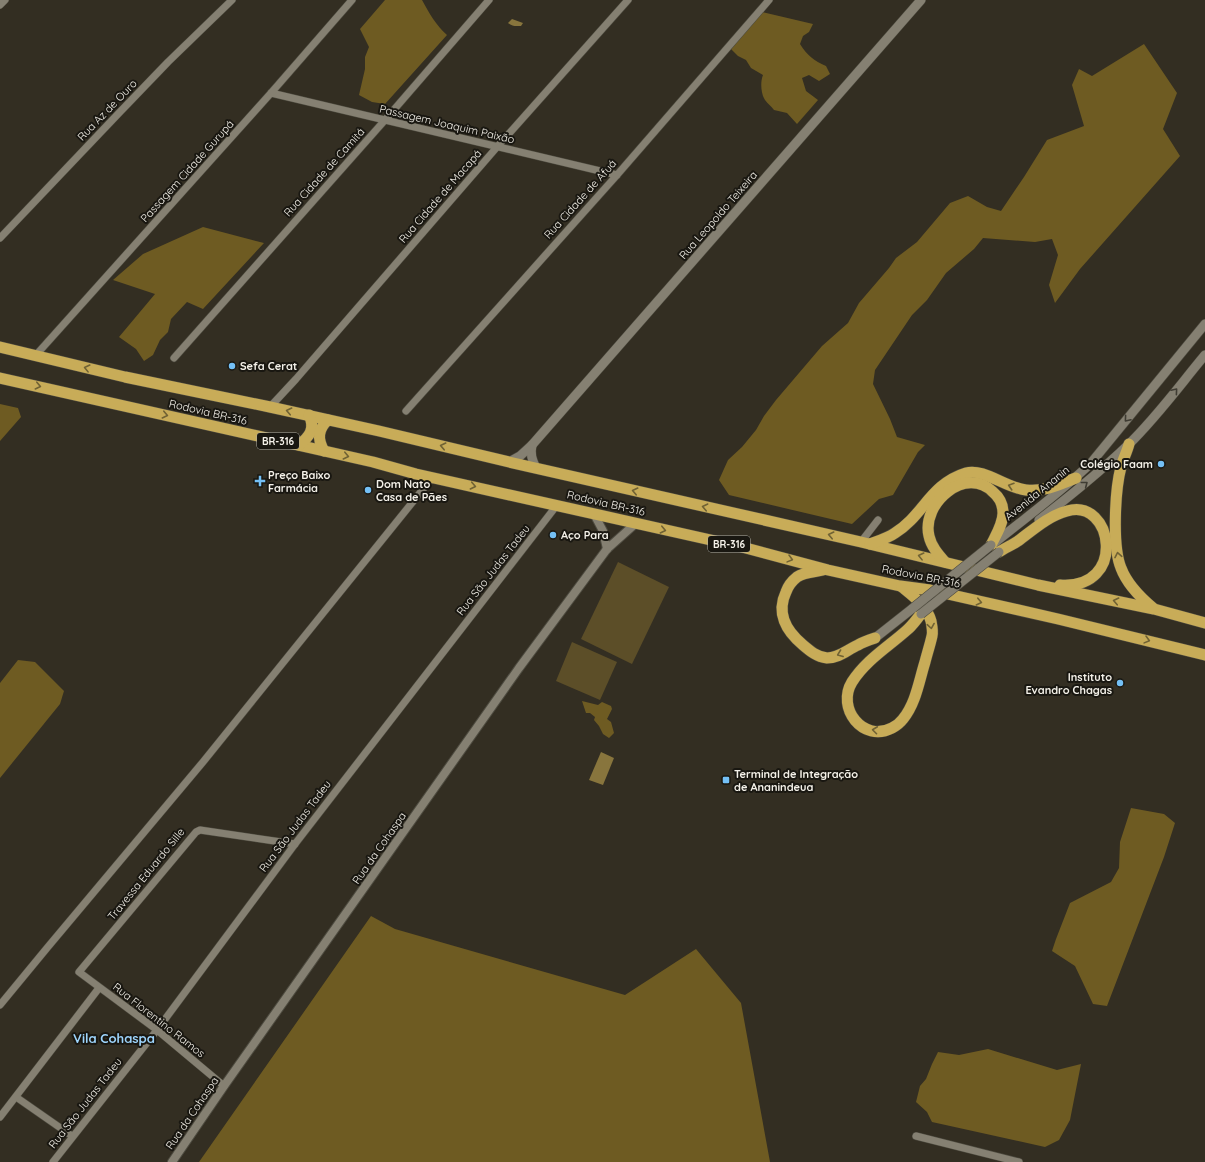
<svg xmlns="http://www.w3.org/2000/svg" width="1205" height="1162" viewBox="0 0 1205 1162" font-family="Quicksand,sans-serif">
<rect width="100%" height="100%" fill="#332e22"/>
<g fill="#5c4e28">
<polygon points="618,562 669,587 632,664 581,639"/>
<polygon points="572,642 617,662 600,700 556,681"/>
</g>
<g fill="#6e5b22">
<path d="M385,0H422C429,13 436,25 447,35L385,104L372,102L359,95L365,69V57L369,47L360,29Z"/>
<path d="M762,12L813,24L809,32L803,36L800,44C807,55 814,61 826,66L830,74L819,81L809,75L802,78L806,91L818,100L797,124L787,113L774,110C771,106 768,104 765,100C761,94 760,82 763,75L751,68L746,60L738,56L731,49Z"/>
<polygon points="1144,44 1177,93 1163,129 1180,156 1080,269 1055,303 1049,285 1058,255 1052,239 1035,242 983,238 974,249 946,273 927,300 912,315 875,370 873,384 890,419 897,437 925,445 918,452 893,495 879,499 852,524 729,495 719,480 728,460 742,447 756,430 764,416 776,400 822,346 848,323 859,303 889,268 896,258 917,242 950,203 968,196 987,207 1001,211 1024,177 1047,140 1084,126 1072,85 1079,69 1092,76"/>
<polygon points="203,227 264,243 203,309 187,302 171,319 168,332 160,340 153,355 144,361 136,349 119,337 155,294 113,280 143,254"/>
<polygon points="0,404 18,408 21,417 0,441"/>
<polygon points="18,660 35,662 64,691 60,704 0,778 0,683"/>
<polygon points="582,701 598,705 602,702 611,706 612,709 607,719 611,722 614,733 609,738 603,734 599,726 594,720 595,717 590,713 586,713"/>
<polygon points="1131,808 1164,814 1175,823 1164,857 1107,1006 1093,1004 1075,966 1052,951 1056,939 1070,903 1111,882 1119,868 1120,842"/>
<polygon points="371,916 395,929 625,995 696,949 741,1003 770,1162 199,1162"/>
<polygon points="988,1049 1057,1070 1081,1064 1070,1120 1059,1140 1045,1147 932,1122 927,1112 916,1102 920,1086 926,1079 932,1064 938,1052 959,1055"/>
</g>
<g fill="#88753d">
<path d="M512,19L523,23L521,26C516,26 513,27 508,23Z"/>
<polygon points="601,752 614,758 603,785 589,780"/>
</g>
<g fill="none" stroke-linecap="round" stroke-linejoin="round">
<g stroke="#4e4b40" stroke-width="8">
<g id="minor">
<polyline points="0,5 5,0"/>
<polyline points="271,93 617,175"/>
<polyline points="0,238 118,114 168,62 232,0"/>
<polyline points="36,355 271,93 352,0"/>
<polyline points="174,358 385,120 489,0"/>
<polyline points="270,407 296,379 497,147 628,0"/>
<polyline points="406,411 617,175 769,0"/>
<polyline points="861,542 878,520"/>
<polyline points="0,1005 47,948 203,762 432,478"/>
<polyline points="224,1086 157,1030 79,972 196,832 200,830 295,844"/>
<polyline points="16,1097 72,1136"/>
<polyline points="0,1117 99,988"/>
<polyline points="916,1136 1019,1162"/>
<polyline points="53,1162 157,1030 295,844 557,505"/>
</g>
</g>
<g stroke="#4e4b40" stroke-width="10">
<g id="tertiary">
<polyline points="594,514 603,531 607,549"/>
<polyline points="172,1162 224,1086 519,668 607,549 635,524"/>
</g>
</g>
<g stroke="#4e4b40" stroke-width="10">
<g id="secondary">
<path d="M532,445C530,454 532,460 536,468"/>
<polyline points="509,462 520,456 532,445 921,0"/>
<path d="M1039,520C1070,496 1100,472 1128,445C1156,418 1180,385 1205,355"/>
<path d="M992,545C1025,518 1060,493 1091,463L1205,324"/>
<polyline points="875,638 913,608"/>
</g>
</g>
<g stroke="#4e4b40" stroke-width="12">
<g id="trunk">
<polyline points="0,347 125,377 270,407 379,431 509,462 861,542 1038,585 1154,609 1205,623"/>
<polyline points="0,378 373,462 416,474 742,547 828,570 900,586 930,590 1058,619 1205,655"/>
<path d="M1129,444C1127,452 1123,459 1121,467C1115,490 1112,546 1121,568C1127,584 1141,598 1153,608"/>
<path d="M299,445C309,437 316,429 309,415"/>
<path d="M324,451C317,439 318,429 328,420"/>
<path d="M870,544C878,541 888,538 895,533C923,516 930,484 966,473C984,468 1006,488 1026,490C1045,492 1058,485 1076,478"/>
<path d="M999,552C1005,548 1012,545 1018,541C1033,530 1048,516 1067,511C1113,497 1128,590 1060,585"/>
<path d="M945,562C938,554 931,546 929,536C921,503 966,465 993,492C999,497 1003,504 1003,513C1003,524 996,535 991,545"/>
<path d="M823,570C815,572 804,572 797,577C792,581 788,586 786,592C776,613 786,631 803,645C810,651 817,657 827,658C839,658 847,650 858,645C863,642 869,640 875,638"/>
<path d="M902,587C913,596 927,606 931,621C932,626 933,632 932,636C930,645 927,654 925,662C919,681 916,703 903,719C900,723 896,726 892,728C863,743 836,708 852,682C866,660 888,647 907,630C912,626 916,620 921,614"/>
</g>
</g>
<use href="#minor" stroke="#858072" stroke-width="7"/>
<use href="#tertiary" stroke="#858072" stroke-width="8"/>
<use href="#secondary" stroke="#858072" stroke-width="9"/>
<use href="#trunk" stroke="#c8ac58" stroke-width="11"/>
<g stroke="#4e4b40" stroke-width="10" stroke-linecap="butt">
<g id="secondary-bridge">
<polyline points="913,608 991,545"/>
<polyline points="921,614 999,552"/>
</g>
</g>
<use href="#secondary-bridge" stroke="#858072" stroke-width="9"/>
</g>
<defs><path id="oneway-chevron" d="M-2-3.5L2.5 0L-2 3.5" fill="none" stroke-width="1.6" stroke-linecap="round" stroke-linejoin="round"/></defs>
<g stroke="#706234">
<use href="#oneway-chevron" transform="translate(87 368) rotate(-166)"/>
<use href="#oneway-chevron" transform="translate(38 386) rotate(13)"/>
<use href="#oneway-chevron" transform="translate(289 411) rotate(-168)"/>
<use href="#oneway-chevron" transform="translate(165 415) rotate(13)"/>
<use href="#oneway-chevron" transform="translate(443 446) rotate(-167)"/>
<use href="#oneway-chevron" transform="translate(346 456) rotate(13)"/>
<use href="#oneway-chevron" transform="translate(473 486) rotate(12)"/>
<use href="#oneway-chevron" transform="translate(1011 486) rotate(-162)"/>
<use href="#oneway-chevron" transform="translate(635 491) rotate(-167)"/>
<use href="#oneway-chevron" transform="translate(705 507) rotate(-167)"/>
<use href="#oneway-chevron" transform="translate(663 530) rotate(13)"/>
<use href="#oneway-chevron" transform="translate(831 535) rotate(-167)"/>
<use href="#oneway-chevron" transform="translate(1118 555) rotate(-101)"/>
<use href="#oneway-chevron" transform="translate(921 556) rotate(-166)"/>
<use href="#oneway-chevron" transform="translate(790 559) rotate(15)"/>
<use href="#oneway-chevron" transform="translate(1116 601) rotate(-168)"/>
<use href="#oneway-chevron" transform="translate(979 602) rotate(13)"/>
<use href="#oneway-chevron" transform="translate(931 626) rotate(81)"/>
<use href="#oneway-chevron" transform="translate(1147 640) rotate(15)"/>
<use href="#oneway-chevron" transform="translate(840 654) rotate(159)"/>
<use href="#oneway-chevron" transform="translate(875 730) rotate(-173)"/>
</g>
<g stroke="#3f3c33">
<use href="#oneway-chevron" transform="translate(1175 391) rotate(-50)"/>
<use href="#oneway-chevron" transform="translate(1127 419) rotate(130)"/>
<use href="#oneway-chevron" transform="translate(1085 484) rotate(-38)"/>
</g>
<g fill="#74c0f6" stroke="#191711" stroke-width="1.5">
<circle cx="232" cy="366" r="4"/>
<circle cx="1161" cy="464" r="4"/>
<path d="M258 475h4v4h4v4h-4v4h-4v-4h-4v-4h4z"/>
<circle cx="368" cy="490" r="4"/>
<circle cx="553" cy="535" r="4"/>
<circle cx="1120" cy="683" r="4"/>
<rect x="722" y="776" width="8" height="8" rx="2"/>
</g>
<g text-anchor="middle" stroke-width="4" stroke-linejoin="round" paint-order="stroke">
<g fill="#191711" stroke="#b2b0a8" stroke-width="1">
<rect x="257" y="433" width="42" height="16" rx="3"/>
<rect x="708" y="536" width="42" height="16" rx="3"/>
</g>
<g font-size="10" font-weight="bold" fill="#f4f1e9">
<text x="278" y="445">BR-316</text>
<text x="729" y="548">BR-316</text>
</g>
<g font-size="11" fill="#f4f1e9" stroke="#191711">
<text transform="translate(107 110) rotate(-46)" y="4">Rua Az de Ouro</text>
<text transform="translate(447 124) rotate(13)" y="4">Passagem Joaquim Paixão</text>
<text transform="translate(187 171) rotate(-48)" y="4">Passagem Cidade Gurupá</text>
<text transform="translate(324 172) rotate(-48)" y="4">Rua Cidade de Camitá</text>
<text transform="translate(440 196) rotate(-49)" y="4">Rua Cidade de Macapá</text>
<text transform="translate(580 199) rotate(-48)" y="4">Rua Cidade de Afuá</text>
<text transform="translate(718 215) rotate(-49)" y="4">Rua Leopoldo Teixeira</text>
<text transform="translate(208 412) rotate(13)" y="4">Rodovia BR-316</text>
<text transform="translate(1037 493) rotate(-39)" y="4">Avenida Ananin</text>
<text transform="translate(606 503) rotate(13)" y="4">Rodovia BR-316</text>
<text transform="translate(493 570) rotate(-52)" y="4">Rua São Judas Tadeu</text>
<text transform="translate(921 576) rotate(11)" y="4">Rodovia BR-316</text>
<text transform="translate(295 826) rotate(-53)" y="4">Rua São Judas Tadeu</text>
<text transform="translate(379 848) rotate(-55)" y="4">Rua da Cohaspa</text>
<text transform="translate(146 874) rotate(-51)" y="4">Travessa Eduardo Sille</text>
<text transform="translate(159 1020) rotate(38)" y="4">Rua Florentino Ramos</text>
<text transform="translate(85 1103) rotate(-52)" y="4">Rua São Judas Tadeu</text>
<text transform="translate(192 1113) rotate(-56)" y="4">Rua da Cohaspa</text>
</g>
<g font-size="11" font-weight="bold" fill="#f4f1e9" stroke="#191711" text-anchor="start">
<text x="240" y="370">Sefa Cerat</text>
<text x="1153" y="468" text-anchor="end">Colégio Faam</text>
<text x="268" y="479">Preço Baixo<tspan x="268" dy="13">Farmácia</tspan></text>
<text x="376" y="488">Dom Nato<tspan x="376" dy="13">Casa de Pães</tspan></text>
<text x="561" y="539">Aço Para</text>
<text x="1112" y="681" text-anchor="end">Instituto<tspan x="1112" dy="13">Evandro Chagas</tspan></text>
<text x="734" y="778">Terminal de Integração<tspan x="734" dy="13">de Ananindeua</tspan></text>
</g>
<g font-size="13" font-weight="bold" fill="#9ed5fd" stroke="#191711">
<text x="114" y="1043">Vila Cohaspa</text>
</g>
</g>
</svg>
